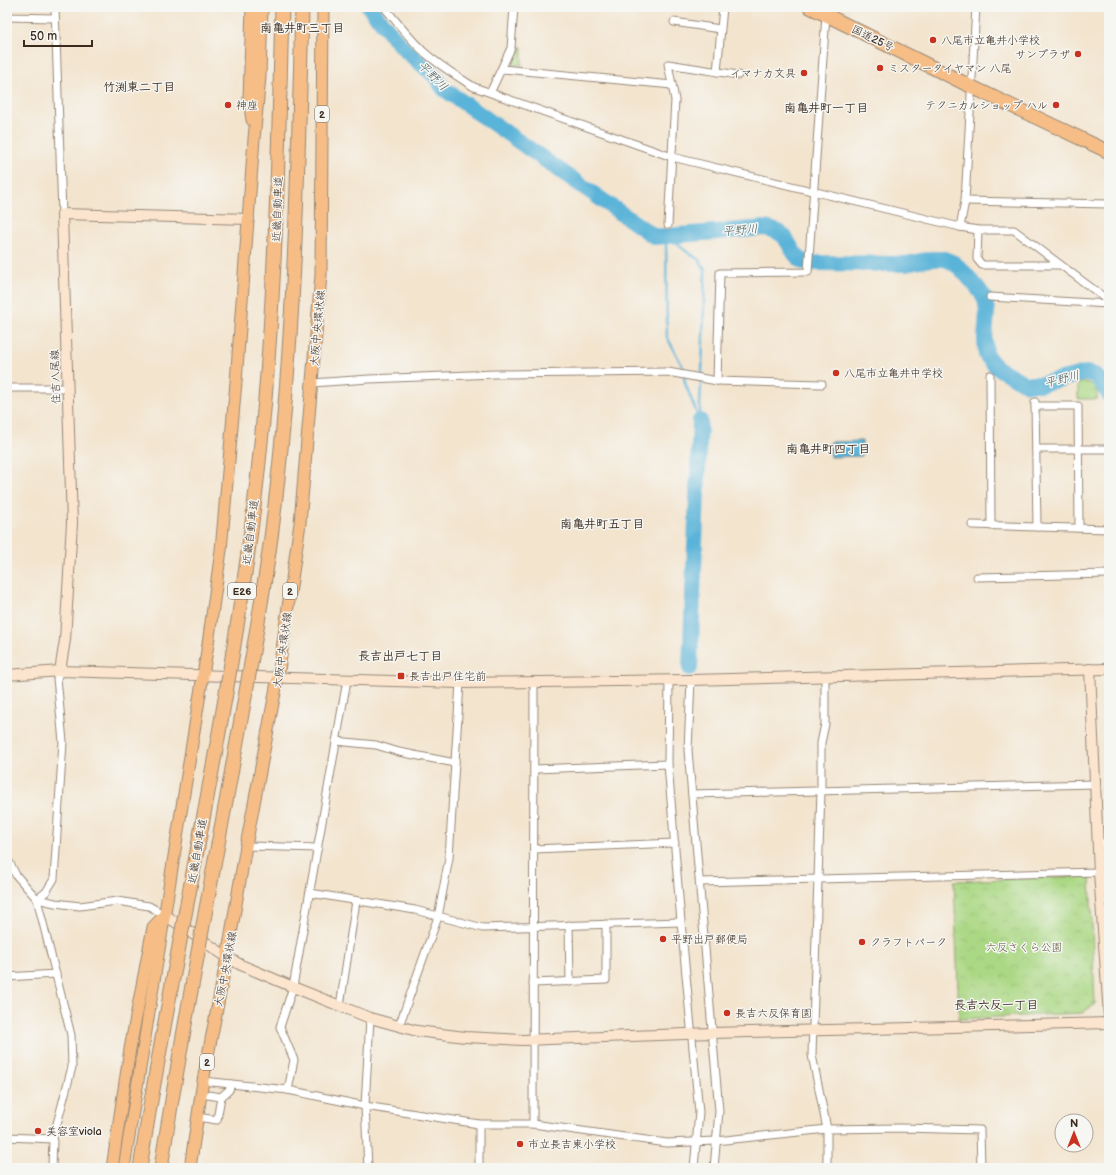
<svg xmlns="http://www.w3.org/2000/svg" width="1116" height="1175" viewBox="0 0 1116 1175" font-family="'Balsamiq Sans','Klee One',sans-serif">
<defs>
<pattern id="park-crowns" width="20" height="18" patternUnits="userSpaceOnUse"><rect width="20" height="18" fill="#abd884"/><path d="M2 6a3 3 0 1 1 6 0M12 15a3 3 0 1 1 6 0" fill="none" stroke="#94ba72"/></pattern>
</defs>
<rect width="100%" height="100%" fill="#f6f6f2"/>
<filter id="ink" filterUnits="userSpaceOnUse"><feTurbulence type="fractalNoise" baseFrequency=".025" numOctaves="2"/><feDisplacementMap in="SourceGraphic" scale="8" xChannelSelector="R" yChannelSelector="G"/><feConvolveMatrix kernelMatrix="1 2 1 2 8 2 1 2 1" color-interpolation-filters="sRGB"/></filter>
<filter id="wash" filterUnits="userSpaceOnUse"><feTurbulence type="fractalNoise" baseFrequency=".012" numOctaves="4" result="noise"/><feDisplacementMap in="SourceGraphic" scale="16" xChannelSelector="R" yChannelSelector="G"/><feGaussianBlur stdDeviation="0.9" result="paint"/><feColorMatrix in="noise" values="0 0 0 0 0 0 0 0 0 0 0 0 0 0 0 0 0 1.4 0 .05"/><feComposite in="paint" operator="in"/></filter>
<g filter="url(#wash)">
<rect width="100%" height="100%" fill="#f3e4ce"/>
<g fill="url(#park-crowns)" stroke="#738151">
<polygon points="515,46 522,47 522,65 511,64 511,59"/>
<path d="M1083,382C1095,383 1098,388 1097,399H1078V384Z"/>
<polygon points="1090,876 1095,1004 1082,1013 959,1019 954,881"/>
</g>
<polygon fill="#5ab3d8" stroke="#4a6e7b" points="862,441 862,456 830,457 830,442"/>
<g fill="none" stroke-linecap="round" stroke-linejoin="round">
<g stroke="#5ab3d8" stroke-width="2.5">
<polyline points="666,236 667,337 683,367 685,383 699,419"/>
<path d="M672,236C675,239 677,243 680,246C690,257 699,254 705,271L702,370L700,402V421"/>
</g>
<g stroke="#5ab3d8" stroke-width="16">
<polyline points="369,7 404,49 435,76 444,89 655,237 765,228 776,231 784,236 795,254 803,262 814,263 906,264 931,259 945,259 954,263 961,269 977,287 985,298 987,312 985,339 986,355 996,367 1026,384 1041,384 1086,373 1095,375 1101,382 1109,395"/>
<polyline points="690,668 700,421"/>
</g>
</g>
</g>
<g filter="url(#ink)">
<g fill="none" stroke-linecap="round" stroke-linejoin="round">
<g stroke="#978776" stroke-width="9">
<g id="street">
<polyline points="55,7 62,214"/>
<path d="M384,7C397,22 409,38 423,51C438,65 457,76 474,87L672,157L960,227L978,230H1014L1109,301"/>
<polyline points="7,17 55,18"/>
<polyline points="674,22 720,29"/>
<polyline points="502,69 672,85"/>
<polyline points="717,72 723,7"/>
<polyline points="491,91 511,48 514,7"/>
<polyline points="965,201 1109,204"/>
<polyline points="668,225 675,100 668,64 738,75"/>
<polyline points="960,227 965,201 976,7"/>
<polyline points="978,230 977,259 982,265 1059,265"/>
<polyline points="990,297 1109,304"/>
<polyline points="990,375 991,526"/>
<polyline points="717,381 720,273 808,272 826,15"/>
<polyline points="312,383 369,379 495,374 668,372 717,381 822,384"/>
<polyline points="7,388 67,388"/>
<polyline points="1035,402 1037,527"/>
<polyline points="1035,406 1078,406 1079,528"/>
<polyline points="1036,449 1109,449"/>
<polyline points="972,525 1109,529"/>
<polyline points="977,577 1109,574"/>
<polyline points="825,677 825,724 821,743 821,791 812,1055 827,1129 827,1168"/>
<polyline points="669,680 668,764 681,922 699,1112 694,1168"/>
<polyline points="691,680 688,750 719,1111 714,1168"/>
<polyline points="336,741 376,745 399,752 455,763"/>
<polyline points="534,769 668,764"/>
<polyline points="692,794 1096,784"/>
<polyline points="1098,843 1109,843"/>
<polyline points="246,846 318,848"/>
<polyline points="534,849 675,843"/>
<polyline points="7,858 16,875 37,899 71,1035 72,1067 53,1139 52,1168"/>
<polyline points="700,882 1099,872"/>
<polyline points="310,893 415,910 483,928 681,922"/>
<polyline points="37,899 46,892 54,879 63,742 57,678 60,671"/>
<polyline points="37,899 55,903 80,906 117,901 149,906 165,915"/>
<polyline points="569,925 570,982"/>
<polyline points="7,977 56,974"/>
<polyline points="533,983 606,980 606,924"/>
<polyline points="340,1006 356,901"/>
<polyline points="399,1026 438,917 449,858 460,683"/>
<polyline points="203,1081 288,1090 365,1106 479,1124 533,1124 667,1143 716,1141 827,1129 902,1128 980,1130 981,1168"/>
<polyline points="288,1090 294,1060 280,1027 293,987 347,680"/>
<polyline points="201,1094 221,1097"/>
<polyline points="197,1117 217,1120 221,1097 229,1090 231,1084"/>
<polyline points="533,1124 534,682"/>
<polyline points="7,1137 53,1139"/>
<polyline points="368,1168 365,1106 370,1018"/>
<polyline points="479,1168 479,1124"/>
</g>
</g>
<g stroke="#978776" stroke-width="12">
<g id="secondary">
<polyline points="1090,669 1099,872 1109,1016"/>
<polyline points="60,671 65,640 72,523 62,214 249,219"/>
<polyline points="7,675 60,671 460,683 691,680 1109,669"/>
<polyline points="165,915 227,957 241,965 293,987 370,1018 417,1031 465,1037 523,1040 712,1033 1109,1023"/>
</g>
</g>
<g stroke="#978776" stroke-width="13">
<g id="primary">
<polyline points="252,120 249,99 252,7"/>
<polyline points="112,1168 130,1049 153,927 165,915"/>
<polyline points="124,1168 208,644 221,550 236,382 254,139 260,77 262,7"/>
<polyline points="190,1168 203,1081 227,957 246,846 278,677 300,523 321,275 323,7"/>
</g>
</g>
<g stroke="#978776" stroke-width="15">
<polyline id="highway" points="810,7 972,87 1109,152"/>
</g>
<use href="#street" stroke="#fff" stroke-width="7"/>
<use href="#secondary" stroke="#fbe5cf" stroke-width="10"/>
<use href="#primary" stroke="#f6be86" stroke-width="11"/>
<use href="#highway" stroke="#f6be86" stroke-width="13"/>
<g stroke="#978776" stroke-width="15" stroke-linecap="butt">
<g id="highway-bridge">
<path d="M140,1168C173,955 223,744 251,530C274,356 278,182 282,7"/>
<path d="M161,1168C181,1038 206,909 230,780C245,697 261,614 272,530C294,357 298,181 302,7"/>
</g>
</g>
<use href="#highway-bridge" stroke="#f6be86" stroke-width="13"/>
</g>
</g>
<g fill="#c8321e" stroke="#f6f6f2" stroke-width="1.5">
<circle cx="933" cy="40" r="4"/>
<circle cx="1078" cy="54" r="4"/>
<circle cx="880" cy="68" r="4"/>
<circle cx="804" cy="73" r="4"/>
<circle cx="228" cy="105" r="4"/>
<circle cx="1056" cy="105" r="4"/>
<circle cx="836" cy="373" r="4"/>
<rect x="397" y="672" width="8" height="8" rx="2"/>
<circle cx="663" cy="939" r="4"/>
<circle cx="862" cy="942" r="4"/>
<circle cx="727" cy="1013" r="4"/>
<circle cx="38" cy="1131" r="4"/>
<circle cx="520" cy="1144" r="4"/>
</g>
<g text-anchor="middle" stroke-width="3" stroke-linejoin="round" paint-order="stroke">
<g fill="#f6f6f2" stroke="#73675e" stroke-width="1">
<rect x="315" y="106" width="14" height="16" rx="3"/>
<rect x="228" y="583" width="28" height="16" rx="3"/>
<rect x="283" y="583" width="14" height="16" rx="3"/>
<rect x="200" y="1054" width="14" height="16" rx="3"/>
</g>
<g font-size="10" font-weight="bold" fill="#3b2a1e">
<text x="322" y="118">2</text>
<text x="242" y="595">E26</text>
<text x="290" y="595">2</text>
<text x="207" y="1066">2</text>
</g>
<g font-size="11" fill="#3b2a1e" stroke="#f6f6f2">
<text transform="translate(873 38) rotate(26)" y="4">国道25号</text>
<text transform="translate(277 209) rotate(-88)" y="4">近畿自動車道</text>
<text transform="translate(317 328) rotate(-85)" y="4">大阪中央環状線</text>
<text transform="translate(55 377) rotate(-92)" y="4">住吉八尾線</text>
<text transform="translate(250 532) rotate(-83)" y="4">近畿自動車道</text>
<text transform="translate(282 650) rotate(-82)" y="4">大阪中央環状線</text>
<text transform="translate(197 851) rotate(-80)" y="4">近畿自動車道</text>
<text transform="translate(225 969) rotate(-79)" y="4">大阪中央環状線</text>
</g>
<g font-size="11" fill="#3b2a1e" stroke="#f6f6f2" text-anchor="start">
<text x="941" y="44">八尾市立亀井小学校</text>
<text x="1070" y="58" text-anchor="end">サンプラザ</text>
<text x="888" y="72">ミスタータイヤマン 八尾</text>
<text x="796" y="77" text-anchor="end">イマナカ文具</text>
<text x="236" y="109">神座</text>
<text x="1048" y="109" text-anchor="end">テクニカルショップ ハル</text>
<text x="844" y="377">八尾市立亀井中学校</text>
<text x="409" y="680">長吉出戸住宅前</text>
<text x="671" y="943">平野出戸郵便局</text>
<text x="870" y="946">クラフトパーク</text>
<text x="735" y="1017">長吉六反保育園</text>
<text x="46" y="1135">美容室viola</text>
<text x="528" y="1148">市立長吉東小学校</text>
</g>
<g font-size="11" fill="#575638" stroke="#f6f6f2">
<text x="1024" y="951">六反さくら公園</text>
</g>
<g font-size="12" font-weight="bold" fill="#3b2a1e" stroke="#f6f6f2">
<text x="302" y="32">南亀井町三丁目</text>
<text x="139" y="91">竹渕東二丁目</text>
<text x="826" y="112">南亀井町一丁目</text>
<text x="828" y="453">南亀井町四丁目</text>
<text x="602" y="528">南亀井町五丁目</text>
<text x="400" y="660">長吉出戸七丁目</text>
<text x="996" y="1009">長吉六反一丁目</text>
</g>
<g font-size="12" font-style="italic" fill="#465a5f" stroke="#f6f6f2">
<text transform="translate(433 76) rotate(45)" y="4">平野川</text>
<text transform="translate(740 230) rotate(-5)" y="4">平野川</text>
<text transform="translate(1062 379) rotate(-14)" y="4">平野川</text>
</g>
</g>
<rect width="1116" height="1175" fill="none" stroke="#f6f6f2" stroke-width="24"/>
<g transform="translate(1074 1133)"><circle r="19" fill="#f6f6f2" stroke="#aba49d"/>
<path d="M0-3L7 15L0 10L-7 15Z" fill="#c8321e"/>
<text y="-6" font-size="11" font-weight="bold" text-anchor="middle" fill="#3b2a1e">N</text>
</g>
<path d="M24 40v6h68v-6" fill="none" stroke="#3b2a1e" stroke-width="2"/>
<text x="30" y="40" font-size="12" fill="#3b2a1e" stroke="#f6f6f2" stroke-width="3" paint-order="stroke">50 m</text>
</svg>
